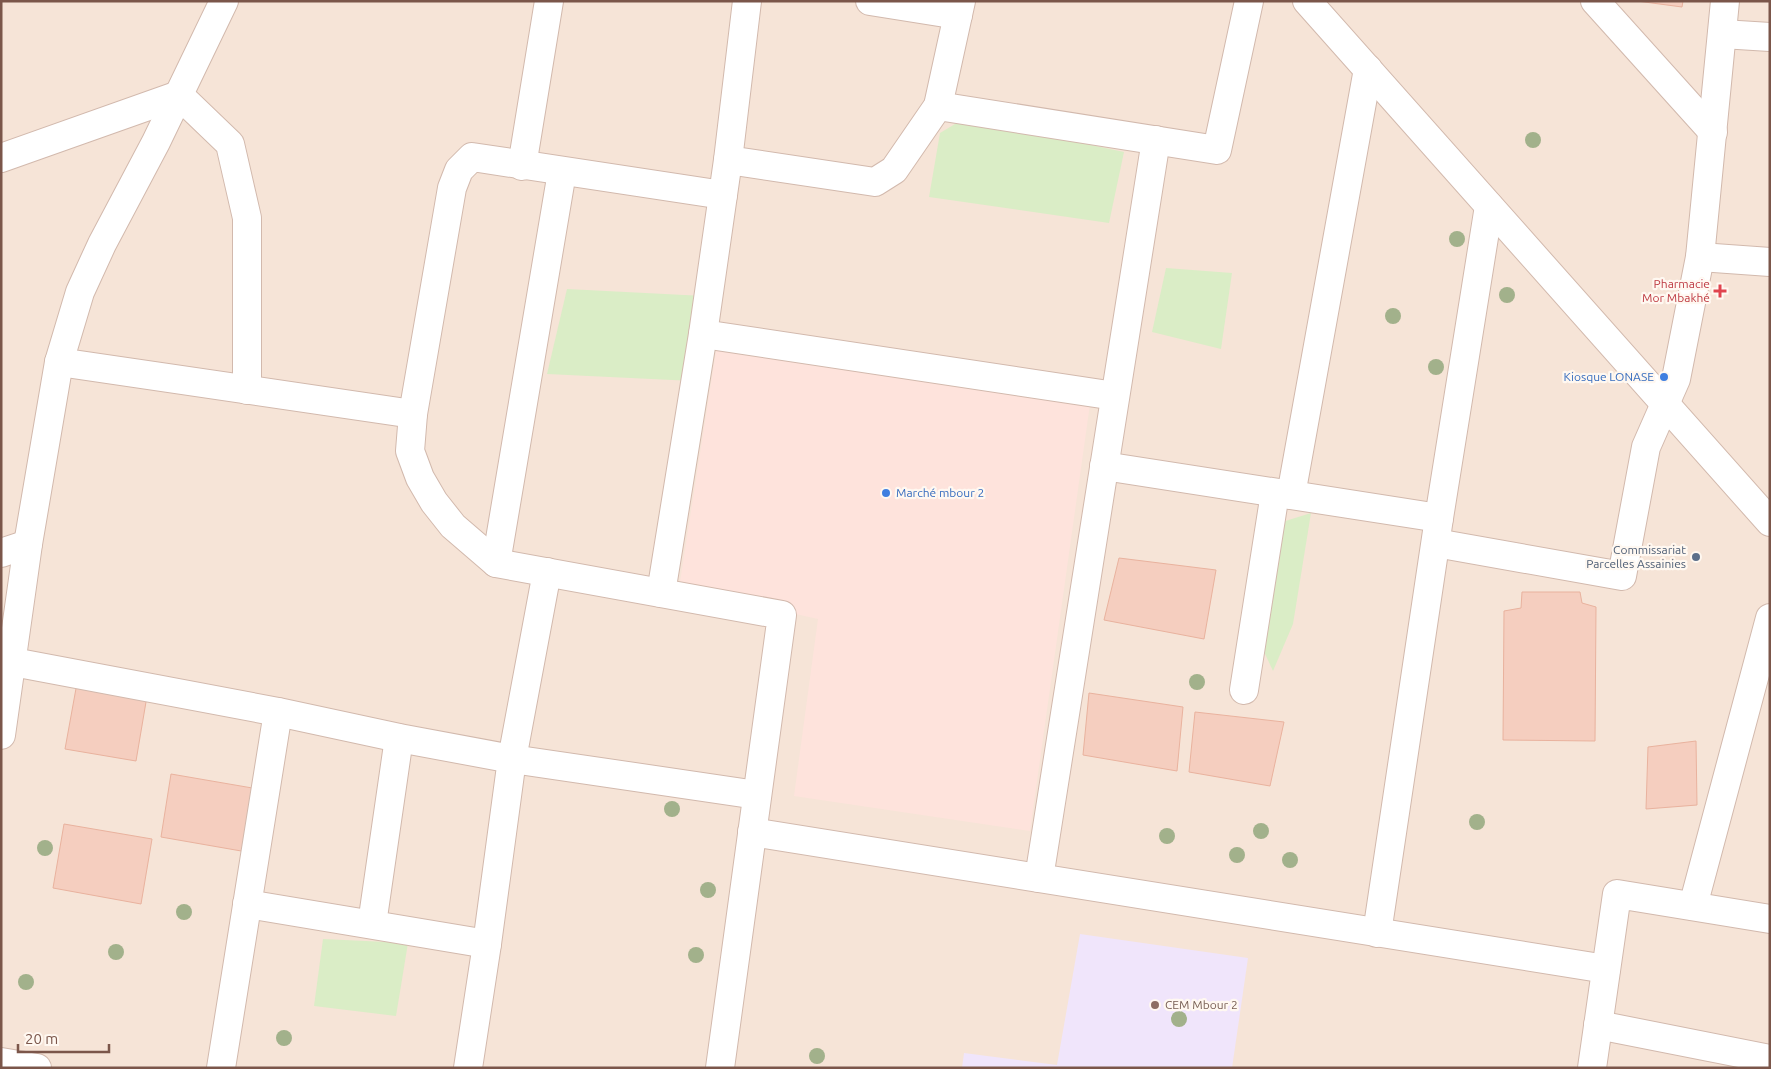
<svg xmlns="http://www.w3.org/2000/svg" width="1771" height="1069" viewBox="0 0 1771 1069" font-family="Ubuntu,sans-serif">
<rect width="100%" height="100%" fill="#fef3e9"/>
<rect fill="#f6e4d7" x="1" y="1" width="1769" height="1067"/>
<polygon fill="#fee3dc" points="717,345 1091,397 1030,831 794,796 818,619 679,588"/>
<polygon fill="#f0e5fb" points="1080,934 1248,958 1232,1068 962,1068 964,1053 1057,1065"/>
<g fill="#daedc6">
<polygon points="965,118 1124,152 1109,223 929,197 940,133"/>
<polygon points="1166,268 1232,273 1221,349 1152,332"/>
<polygon points="567,289 704,296 693,381 547,374"/>
<polygon points="1311,513 1293,624 1273,671 1250,622 1279,523"/>
<polygon points="323,939 408,943 396,1016 314,1006"/>
</g>
<g fill="#f5cebf" stroke="#e9b29e">
<polygon points="1637,1 1683,1 1682,7"/>
<polygon points="1119,558 1216,570 1204,639 1104,620"/>
<polygon points="1522,592 1580,592 1582,603 1596,607 1595,741 1503,740 1504,611 1521,608"/>
<polygon points="77,683 147,696 136,761 65,749"/>
<polygon points="1089,693 1183,707 1177,771 1083,755"/>
<polygon points="1195,712 1284,722 1270,786 1189,772"/>
<polygon points="1696,741 1697,805 1646,809 1648,747"/>
<polygon points="171,774 258,789 247,852 161,837"/>
<polygon points="64,824 152,839 141,904 53,888"/>
</g>
<g fill="none" stroke-linecap="round" stroke-linejoin="round">
<g stroke="#d2b9ad" stroke-width="30">
<g id="minor">
<polyline points="870,1 958,15"/>
<polyline points="1307,1 1770,522"/>
<polyline points="1595,1 1713,132"/>
<polyline points="1722,34 1770,37"/>
<polyline points="938,106 1217,150 1249,1"/>
<polyline points="1,158 179,95 230,144 247,218 247,390"/>
<polyline points="728,160 875,182 894,170 938,106 961,1"/>
<polyline points="522,166 549,1"/>
<polyline points="1700,257 1770,262"/>
<polyline points="703,334 1115,396"/>
<polyline points="59,362 413,414"/>
<polyline points="1104,466 1439,518"/>
<polyline points="1291,495 1368,69"/>
<polyline points="1436,543 1622,576 1646,447 1676,379 1700,257 1725,1"/>
<polyline points="1,553 28,544"/>
<polyline points="496,563 562,172"/>
<polyline points="661,593 703,334 728,160 747,1"/>
<polyline points="13,662 278,712 399,738 512,759 757,795"/>
<polyline points="1244,690 1275,493"/>
<polyline points="1,735 28,544 59,362 80,292 102,244 156,142 224,1"/>
<polyline points="752,832 1606,969"/>
<polyline points="1039,878 1156,140"/>
<polyline points="247,904 487,944"/>
<polyline points="1693,906 1770,618"/>
<polyline points="372,924 399,738"/>
<polyline points="1377,933 1439,518 1489,206"/>
<polyline points="1598,1025 1770,1059"/>
<polyline points="1,1062 37,1068"/>
<polyline points="221,1068 278,712"/>
<polyline points="468,1068 487,944 512,759 547,572"/>
<polyline points="720,1068 782,615 496,563 453,526 434,502 420,478 410,451 413,414 452,188 459,170 472,157 723,195"/>
<polyline points="1592,1068 1617,894 1770,919"/>
</g>
</g>
<use href="#minor" stroke="#fff" stroke-width="28"/>
</g>
<g fill="#a2b18b">
<circle cx="1533" cy="140" r="8"/>
<circle cx="1457" cy="239" r="8"/>
<circle cx="1507" cy="295" r="8"/>
<circle cx="1393" cy="316" r="8"/>
<circle cx="1436" cy="367" r="8"/>
<circle cx="1197" cy="682" r="8"/>
<circle cx="672" cy="809" r="8"/>
<circle cx="1477" cy="822" r="8"/>
<circle cx="1261" cy="831" r="8"/>
<circle cx="1167" cy="836" r="8"/>
<circle cx="45" cy="848" r="8"/>
<circle cx="1237" cy="855" r="8"/>
<circle cx="1290" cy="860" r="8"/>
<circle cx="708" cy="890" r="8"/>
<circle cx="184" cy="912" r="8"/>
<circle cx="116" cy="952" r="8"/>
<circle cx="696" cy="955" r="8"/>
<circle cx="26" cy="982" r="8"/>
<circle cx="1179" cy="1019" r="8"/>
<circle cx="284" cy="1038" r="8"/>
<circle cx="817" cy="1056" r="8"/>
</g>
<path fill="#e0444e" stroke="#fff8f1" stroke-width="2" d="M1717.5 283.5h5v5h5v5h-5v5h-5v-5h-5v-5h5z"/>
<g fill="#3f7fe0" stroke="#fff8f1" stroke-width="2">
<circle cx="1664" cy="377" r="5"/>
<circle cx="886" cy="493" r="5"/>
</g>
<circle fill="#5c6f8a" stroke="#fff8f1" stroke-width="2" cx="1696" cy="557" r="5"/>
<circle fill="#8d6e63" stroke="#fff8f1" stroke-width="2" cx="1155" cy="1005" r="5"/>
<g text-anchor="middle" stroke-width="4.5" stroke-linejoin="round" paint-order="stroke">
<g font-size="12" fill="#be3a42" stroke="#fff8f1" text-anchor="end">
<text x="1710" y="288">Pharmacie<tspan x="1710" dy="14">Mor Mbakhé</tspan></text>
</g>
<g font-size="12" fill="#366cbe" stroke="#fff8f1" text-anchor="end">
<text x="1654" y="381">Kiosque LONASE</text>
<text x="896" y="497" text-anchor="start">Marché mbour 2</text>
</g>
<g font-size="12" fill="#4e5e75" stroke="#fff8f1" text-anchor="end">
<text x="1686" y="554">Commissariat<tspan x="1686" dy="14">Parcelles Assainies</tspan></text>
</g>
<g font-size="12" fill="#785e54" stroke="#fff8f1" text-anchor="start">
<text x="1165" y="1009">CEM Mbour 2</text>
</g>
</g>
<rect width="1771" height="1069" fill="none" stroke="#7b564a" stroke-width="5"/>
<path d="M18 1044v8h91v-8" fill="none" stroke="#7b564a" stroke-width="2.5"/>
<text x="25" y="1044" font-size="15" fill="#7b564a" stroke="#fff8f1" stroke-width="4" paint-order="stroke">20 m</text>
</svg>
